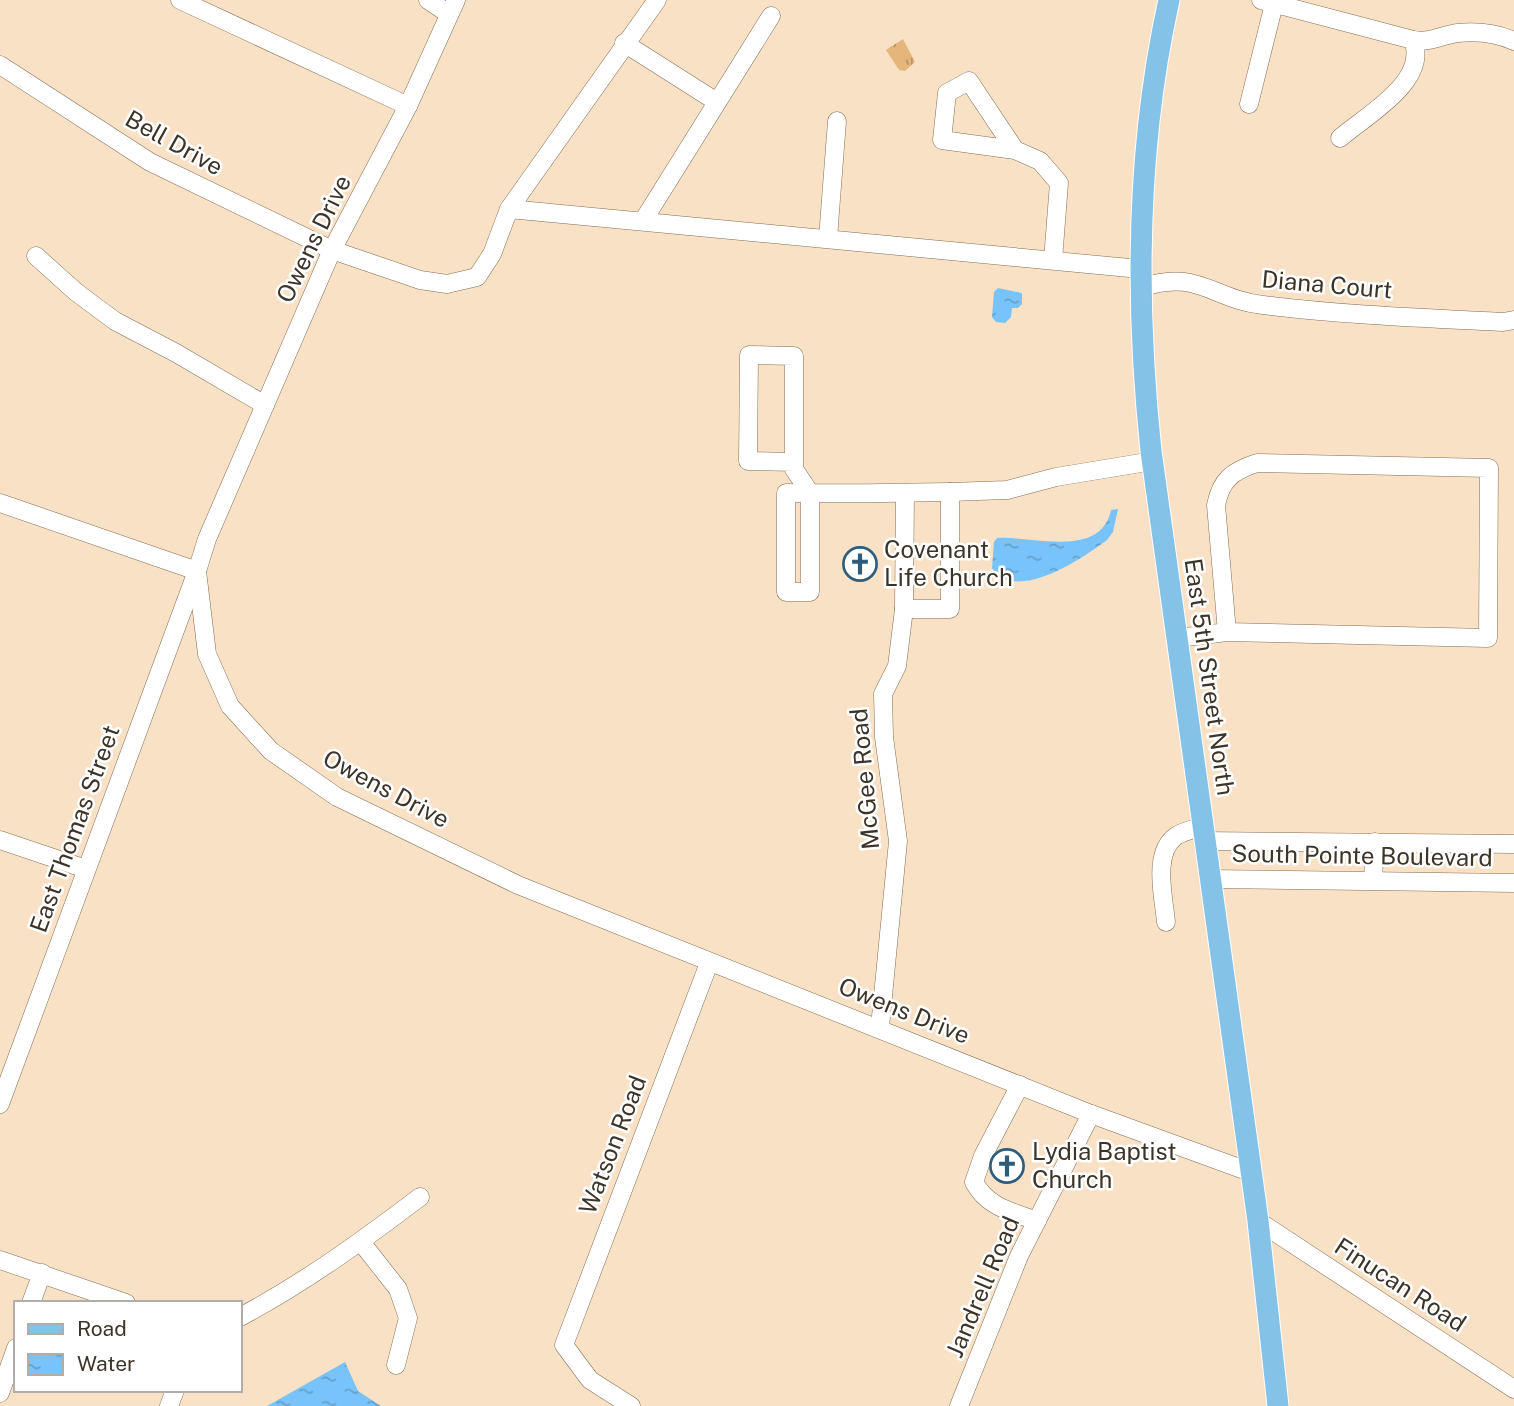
<svg xmlns="http://www.w3.org/2000/svg" width="1514" height="1406" viewBox="0 0 1514 1406" font-family="'Public Sans',sans-serif">
<defs>
<pattern id="grass-tufts" width="24" height="20" patternUnits="userSpaceOnUse" patternTransform="scale(1.75)"><rect width="24" height="20" fill="#e5b67b"/><path d="M3 7l-1-3M5 7V3M7 7l1-3M15 17l-1-3M17 17v-4M19 17l1-3" fill="none" stroke="#bb9565"/></pattern>
<pattern id="water-ripples" width="26" height="14" patternUnits="userSpaceOnUse" patternTransform="scale(1.75)"><rect width="26" height="14" fill="#78c4fa"/><path d="M2 4q2-2 4 0t4 0M15 11q2-2 4 0t4 0" fill="none" stroke="#64a0ca"/></pattern>
</defs>
<rect width="100%" height="100%" fill="#f9e1c5"/>
<polygon fill="url(#grass-tufts)" points="903,39 915,62 905,71 899,70 886,50"/>
<g fill="url(#water-ripples)">
<polygon points="998,288 1022,293 1022,304 1018,308 1012,308 1011,317 1005,323 996,322 992,317 994,292"/>
<path d="M1118,509L1113,532L1107,540C1083,558 1016,604 992,568L994,542L997,538C1032,536 1101,559 1111,510Z"/>
<polygon points="345,1362 358,1391 381,1406 267,1406"/>
</g>
<g fill="none" stroke-linecap="round" stroke-linejoin="round">
<g stroke="#836e55" stroke-width="19">
<g id="minor">
<polyline points="180,0 408,106"/>
<polyline points="428,0 449,14"/>
<polyline points="456,0 408,106 332,250 207,539 197,571 207,654 230,706 271,751 337,797 518,885 1091,1114 1250,1172"/>
<polyline points="657,0 509,209 1140,269"/>
<path d="M1261,0L1413,40C1431,43 1441,35 1458,33C1478,31 1496,33 1514,41"/>
<polyline points="624,43 717,102"/>
<polyline points="0,65 150,162 332,250 420,280 447,284 477,277 492,254 509,209"/>
<polyline points="1249,104 1274,4"/>
<path d="M1340,138C1368,114 1429,81 1413,40"/>
<polyline points="1015,150 942,140 947,93 969,81 1015,150 1040,161 1059,183 1053,260"/>
<polyline points="643,221 771,16"/>
<polyline points="828,238 837,121"/>
<polyline points="36,256 76,292 115,321 176,353 265,405"/>
<path d="M1140,288C1198,268 1211,299 1263,305C1343,315 1423,318 1503,322L1514,320"/>
<path d="M794,462L748,461L749,355L794,356V469L810,493V592H786V493C841,494 896,493 950,492"/>
<polyline points="0,503 197,571 0,1104"/>
<polyline points="904,609 905,493"/>
<path d="M1178,638L1227,632L1488,638L1489,468L1257,463C1232,471 1221,480 1216,505L1227,632"/>
<polyline points="0,840 86,869"/>
<polyline points="1204,841 1514,844"/>
<polyline points="1210,879 1514,883"/>
<polyline points="1373,880 1375,842"/>
<path d="M1166,922C1164,898 1152,853 1176,836C1183,831 1195,829 1203,826"/>
<polyline points="880,1027 898,841 884,737 883,694 897,666 904,609 950,609 950,492 1007,490 1056,477 1153,461"/>
<path d="M1020,1085L983,1156L974,1182C987,1207 1012,1212 1037,1221"/>
<polyline points="1258,1221 1514,1389"/>
<polyline points="361,1242 398,1289 408,1318 396,1365"/>
<polyline points="0,1260 126,1303"/>
<polyline points="31,1303 42,1273"/>
<path d="M240,1317C304,1283 362,1241 420,1197"/>
<polyline points="0,1393 16,1348"/>
<polyline points="169,1406 175,1390"/>
<polyline points="631,1406 590,1380 564,1345 709,963"/>
<polyline points="959,1406 1019,1256 1091,1114"/>
</g>
</g>
<g stroke="#fff" stroke-width="23">
<path id="major" d="M1169,0C1136,148 1135,300 1151,451L1258,1221L1278,1406"/>
</g>
<use href="#minor" stroke="#fff" stroke-width="18"/>
<use href="#major" stroke="#85c2e8" stroke-width="21"/>
</g>
<defs>
<g id="church-ring" transform="scale(1.75)"><circle r="9.5" fill="#fff" stroke="#2e5c7b" stroke-width="1.5"/><path d="M-1.2-6h2.4v3.5h3.3v2.4h-3.3V6h-2.4V-.1h-3.3v-2.4h3.3Z" fill="#2e5c7b"/></g>
</defs>
<g fill-rule="evenodd">
<use href="#church-ring" x="860" y="564"/>
<use href="#church-ring" x="1007" y="1166"/>
</g>
<g text-anchor="middle" stroke-width="5" stroke-linejoin="round" paint-order="stroke">
<g font-size="24" fill="#3d3429" stroke="#fff">
<text transform="translate(174 143) rotate(29)" y="8">Bell Drive</text>
<text transform="translate(314 239) rotate(-64)" y="8">Owens Drive</text>
<text transform="translate(1327 285) rotate(5)" y="8">Diana Court</text>
<text transform="translate(1209 677) rotate(82)" y="8">East 5th Street North</text>
<text transform="translate(865 779) rotate(-95)" y="8">McGee Road</text>
<text transform="translate(386 789) rotate(28)" y="8">Owens Drive</text>
<text transform="translate(75 829) rotate(-70)" y="8">East Thomas Street</text>
<text transform="translate(1362 856) rotate(1)" y="8">South Pointe Boulevard</text>
<text transform="translate(904 1011) rotate(22)" y="8">Owens Drive</text>
<text transform="translate(613 1145) rotate(-69)" y="8">Watson Road</text>
<text transform="translate(1400 1285) rotate(33)" y="8">Finucan Road</text>
<text transform="translate(983 1287) rotate(-67)" y="8">Jandrell Road</text>
</g>
<g font-size="24" fill="#3d3429" stroke="#fff" text-anchor="start">
<text x="884" y="558">Covenant<tspan x="884" dy="28">Life Church</tspan></text>
<text x="1032" y="1160">Lydia Baptist<tspan x="1032" dy="28">Church</tspan></text>
</g>
</g>
<rect x="14" y="1301" width="228" height="91" fill="#ffffff" stroke="#b1aea9" stroke-width="2"/>
<rect x="28" y="1324" width="35" height="10" fill="#85c2e8" stroke="#b1aea9" stroke-width="2"/>
<text x="77" y="1336" font-size="21" fill="#3d3429">Road</text>
<rect x="28" y="1354" width="35" height="21" fill="url(#water-ripples)" stroke="#b1aea9" stroke-width="2"/>
<text x="77" y="1371" font-size="21" fill="#3d3429">Water</text>
</svg>
